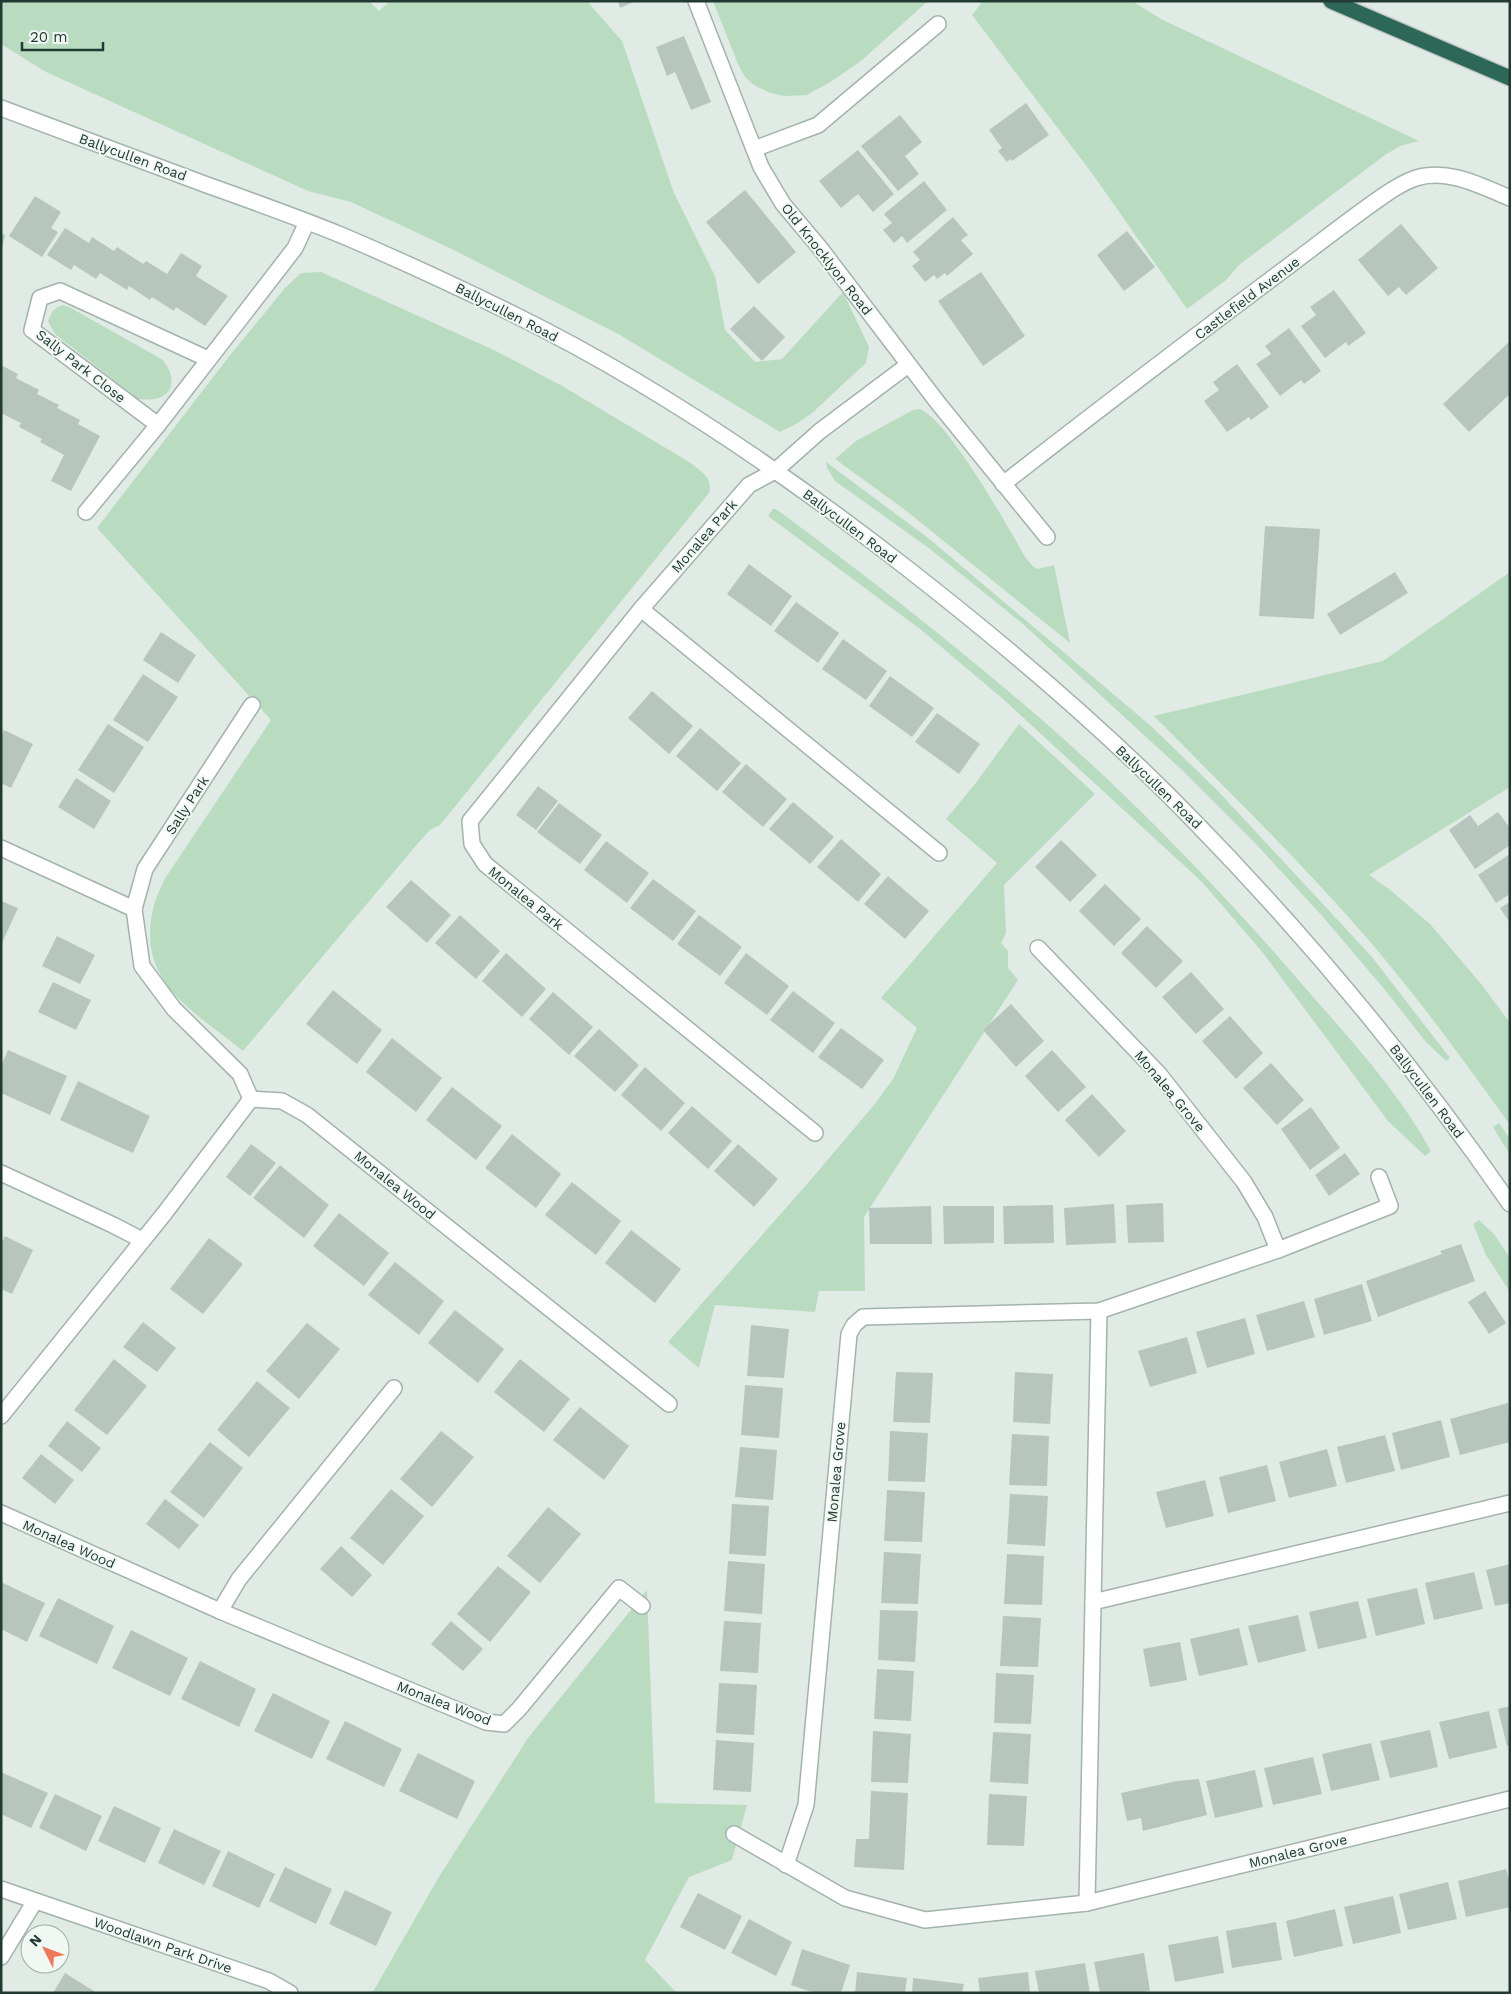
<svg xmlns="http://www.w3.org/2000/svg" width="1511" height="1994" viewBox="0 0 1511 1994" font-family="'Work Sans',sans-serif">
<rect width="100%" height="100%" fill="#e0ebe5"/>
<g fill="#b9dcc0">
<polygon points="1,1 369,1 379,11 390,1 587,1 622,41 674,193 715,276 725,330 755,362 782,359 843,292 869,347 866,363 812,413 796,424 780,432 620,335 454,250 351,202 308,191 46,72 1,44"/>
<polygon points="713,1 928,1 861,61 832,81 807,95 785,96 770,93 754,85 745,77 738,64"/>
<polygon points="983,1 1132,1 1163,20 1419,141 1400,146 1385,155 1239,265 1226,280 1187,309 1094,176 972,15"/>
<path d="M321,272L496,351L564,387L691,463C702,473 713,477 709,493L440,825L430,830L419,842L243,1051C193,1010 134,982 154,905C156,897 161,888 164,880L271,720L97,528L227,359L285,288L301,273Z"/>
<path d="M63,305L71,308L163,360C182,386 168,403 138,399L55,334L48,321C51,313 54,307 63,305Z"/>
<path d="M920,409C946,420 995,505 1011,532C1018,543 1025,562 1037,569L1054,565L1070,643L904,509L835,459L856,441L913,410Z"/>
<polygon points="826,462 927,537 1151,726 1218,791 1372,957 1450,1058 1446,1061 1426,1042 1385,990 1323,917 1256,844 1182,770 1023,624 930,549 835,481 827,468"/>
<path d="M773,509H776C888,592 1000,679 1103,775C1172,840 1238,910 1301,983C1347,1036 1397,1089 1431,1151L1425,1156L1388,1121L1263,953L1202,882L1003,699L920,629L768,516Z"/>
<path d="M1510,572V787L1369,875L1389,889L1430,924L1482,985L1510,1023V1125C1460,1055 1409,985 1352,921C1289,850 1221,784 1154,716L1383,661Z"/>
<polygon points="1019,724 1095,794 1004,885 1006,933 1001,943 1008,951 1008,968 1018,980 864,1217 865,1291 819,1291 815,1312 715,1305 699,1368 668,1342 814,1176 874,1105 893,1079 917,1028 881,998 997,863 946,819 975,784"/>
<polygon points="1499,1123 1510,1139 1510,1155 1493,1127"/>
<polygon points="1479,1220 1494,1234 1510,1258 1510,1292 1486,1255 1473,1224"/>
<polygon points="647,1590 655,1803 747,1805 732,1860 689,1877 645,1960 677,1993 368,1993 374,1990 440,1875 528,1738"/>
</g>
<g fill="#b6c6be">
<polygon points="618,1 636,1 620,8"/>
<polygon points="684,36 711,102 691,110 675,72 667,76 656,47"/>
<polygon points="1026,103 1049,135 1012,161 1010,159 1007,162 998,151 1002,148 989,130"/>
<polygon points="900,115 922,142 905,156 919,174 898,191 861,146"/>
<polygon points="858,150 894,194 873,212 858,194 841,208 819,181"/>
<polygon points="924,181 947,210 907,243 902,236 894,243 883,230 892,223 884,214"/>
<polygon points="745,190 796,252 758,284 706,222"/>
<polygon points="35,196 61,212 51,228 58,232 42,257 9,236"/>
<polygon points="953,217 968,235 961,240 973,254 947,276 945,273 937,279 934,275 925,282 912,266 920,260 913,252"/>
<polygon points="1401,224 1438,268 1406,295 1399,287 1388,296 1358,260"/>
<polygon points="65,228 89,243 92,237 114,251 117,247 143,264 146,261 167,274 181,253 202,266 196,276 228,296 205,326 176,307 174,311 152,297 150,300 129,286 127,290 100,273 96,279 74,265 71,270 47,255"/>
<polygon points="1127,231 1155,267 1124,291 1097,255"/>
<polygon points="1,234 5,235 2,247 1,247"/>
<polygon points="981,272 1025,336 983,366 938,301"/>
<polygon points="1334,290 1366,333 1348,346 1346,342 1325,358 1301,326 1316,315 1310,307"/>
<polygon points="754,306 785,337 762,361 730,329"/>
<polygon points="1289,328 1321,371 1304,384 1301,380 1280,396 1256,364 1271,354 1265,346"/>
<polygon points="1510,341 1510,394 1469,432 1443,404"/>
<polygon points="1237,364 1269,407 1251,420 1249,417 1227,432 1204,401 1219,390 1213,382"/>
<polygon points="1,365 18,374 16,378 39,390 37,394 59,405 57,408 80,420 78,424 100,436 71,491 51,481 64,455 40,442 42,439 19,427 21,423 1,413"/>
<polygon points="1265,526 1320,529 1314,619 1259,616"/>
<polygon points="749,564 792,596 771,626 727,594"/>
<polygon points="1395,572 1408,593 1340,635 1327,614"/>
<polygon points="796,602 839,633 818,663 774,631"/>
<polygon points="161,632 196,655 178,683 143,660"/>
<polygon points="843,639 887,671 866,700 822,669"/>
<polygon points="143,674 178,697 148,742 113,720"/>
<polygon points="890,676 934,708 912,737 869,706"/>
<polygon points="652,691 693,726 669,754 628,718"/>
<polygon points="937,713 980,744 959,774 915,742"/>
<polygon points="108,724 144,747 114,793 78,770"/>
<polygon points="700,728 741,763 717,791 676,756"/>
<polygon points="4,730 33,744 11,788 1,783 1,737"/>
<polygon points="746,764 787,799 763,827 722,792"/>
<polygon points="76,778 111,801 94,829 58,807"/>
<polygon points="538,786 558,801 536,830 516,815"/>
<polygon points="793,802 834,837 810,864 769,829"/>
<polygon points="559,803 602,835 580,864 537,832"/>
<polygon points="1498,812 1510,828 1510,845 1475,869 1449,830 1470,815 1478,826"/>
<polygon points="841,839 881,874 858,902 817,867"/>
<polygon points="1061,840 1097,875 1070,902 1035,867"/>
<polygon points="606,841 649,873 627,903 584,870"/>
<polygon points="1510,854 1510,894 1496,903 1478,875"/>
<polygon points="888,876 929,911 905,939 864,904"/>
<polygon points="653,879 696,911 673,941 630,908"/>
<polygon points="411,880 451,915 427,943 386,907"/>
<polygon points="1105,884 1141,919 1114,946 1079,911"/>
<polygon points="1,901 18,908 1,945"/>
<polygon points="1510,902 1510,923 1500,908"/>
<polygon points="460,915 500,951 476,979 435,943"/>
<polygon points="699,915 742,947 720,976 677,944"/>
<polygon points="1147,926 1183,961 1156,988 1121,953"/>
<polygon points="57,936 95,955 80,984 42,966"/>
<polygon points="506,953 546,989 522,1017 482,981"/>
<polygon points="746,953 789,986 767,1015 724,983"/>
<polygon points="1191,972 1224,1009 1196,1034 1162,997"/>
<polygon points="53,982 91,1000 76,1030 38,1012"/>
<polygon points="333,990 382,1030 357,1064 306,1024"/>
<polygon points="793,991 835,1023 813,1053 770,1020"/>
<polygon points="553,992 593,1027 569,1055 529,1019"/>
<polygon points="1011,1004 1044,1041 1016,1067 983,1030"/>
<polygon points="1230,1016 1263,1053 1236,1079 1202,1041"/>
<polygon points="841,1028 884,1060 862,1089 818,1057"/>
<polygon points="599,1029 639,1065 615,1092 574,1056"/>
<polygon points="392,1038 442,1078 416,1112 366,1072"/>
<polygon points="8,1050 67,1076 50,1115 1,1093 1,1066"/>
<polygon points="1052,1050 1086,1087 1058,1112 1025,1076"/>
<polygon points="1271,1063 1304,1100 1277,1125 1243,1088"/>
<polygon points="645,1067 685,1103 661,1131 621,1095"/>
<polygon points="78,1081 150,1116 133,1153 60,1120"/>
<polygon points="452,1087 502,1126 476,1160 426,1120"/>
<polygon points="1092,1094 1126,1131 1099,1157 1065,1120"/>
<polygon points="692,1106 732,1141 708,1169 668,1133"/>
<polygon points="1311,1107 1340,1148 1310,1170 1281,1129"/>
<polygon points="512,1134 561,1174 536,1208 485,1168"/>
<polygon points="251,1144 276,1163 250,1196 226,1177"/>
<polygon points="738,1144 778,1179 754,1207 714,1171"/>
<polygon points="1345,1153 1360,1174 1329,1196 1315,1175"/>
<polygon points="280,1165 329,1205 304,1238 253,1198"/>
<polygon points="572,1182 621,1221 596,1255 545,1215"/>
<polygon points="1163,1203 1164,1242 1128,1243 1126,1205"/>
<polygon points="1114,1204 1116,1243 1066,1245 1064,1208"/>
<polygon points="1053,1205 1054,1243 1004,1244 1003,1206"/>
<polygon points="931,1206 932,1244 870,1244 869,1208"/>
<polygon points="943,1206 994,1206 994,1243 944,1244"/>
<polygon points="339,1213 389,1253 364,1286 313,1246"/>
<polygon points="631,1230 681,1269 655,1303 605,1263"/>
<polygon points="5,1236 33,1250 12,1294 1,1289 1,1244"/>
<polygon points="209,1238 243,1264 203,1314 170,1289"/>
<polygon points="1461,1244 1475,1281 1378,1317 1366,1281 1442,1254 1440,1251"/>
<polygon points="395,1262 444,1301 419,1335 368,1295"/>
<polygon points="1362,1284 1372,1321 1324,1335 1314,1299"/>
<polygon points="1485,1291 1506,1323 1489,1334 1468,1302"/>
<polygon points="1304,1301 1315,1337 1267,1351 1256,1315"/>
<polygon points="455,1310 504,1349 478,1383 428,1343"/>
<polygon points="1245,1318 1255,1354 1207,1368 1196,1332"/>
<polygon points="143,1322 176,1348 157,1372 123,1347"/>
<polygon points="307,1323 340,1349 299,1399 266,1371"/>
<polygon points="751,1325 789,1329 784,1378 747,1376"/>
<polygon points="1187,1337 1197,1373 1150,1387 1138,1351"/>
<polygon points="114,1359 147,1386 107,1435 74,1410"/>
<polygon points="520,1359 570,1399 544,1432 494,1392"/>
<polygon points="896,1372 933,1373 930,1423 893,1422"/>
<polygon points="1015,1372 1053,1374 1050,1424 1013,1422"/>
<polygon points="257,1381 290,1408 249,1457 217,1430"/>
<polygon points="745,1385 783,1388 779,1438 741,1435"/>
<polygon points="1508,1403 1510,1442 1460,1455 1450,1419"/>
<polygon points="580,1407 629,1446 604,1480 553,1440"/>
<polygon points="1441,1420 1450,1457 1401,1470 1392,1433"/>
<polygon points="67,1421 101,1448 82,1472 48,1446"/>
<polygon points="441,1431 474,1457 432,1507 400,1479"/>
<polygon points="890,1431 928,1433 925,1482 888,1481"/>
<polygon points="1012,1434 1049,1436 1047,1486 1009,1485"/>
<polygon points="1385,1435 1395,1471 1346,1483 1337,1447"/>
<polygon points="210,1442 243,1468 204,1518 170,1492"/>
<polygon points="740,1447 777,1450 773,1500 735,1497"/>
<polygon points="1327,1449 1337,1486 1289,1498 1279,1462"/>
<polygon points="41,1454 74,1480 55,1504 22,1478"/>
<polygon points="1267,1465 1276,1501 1228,1513 1219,1477"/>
<polygon points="1205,1480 1214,1516 1166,1528 1156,1492"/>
<polygon points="391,1489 424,1516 383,1565 350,1538"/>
<polygon points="887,1490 925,1492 922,1542 884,1541"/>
<polygon points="1010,1494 1048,1496 1045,1546 1007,1544"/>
<polygon points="165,1499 199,1525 179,1549 146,1524"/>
<polygon points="732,1504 769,1506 766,1556 729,1554"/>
<polygon points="548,1507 581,1534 540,1583 507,1556"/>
<polygon points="341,1546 372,1575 352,1597 320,1569"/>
<polygon points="884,1552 921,1554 918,1604 881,1603"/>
<polygon points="1007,1554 1044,1556 1042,1605 1004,1604"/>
<polygon points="728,1561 765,1564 762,1614 724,1611"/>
<polygon points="1510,1564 1510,1603 1495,1606 1486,1570"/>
<polygon points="498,1566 531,1592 490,1642 457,1614"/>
<polygon points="1474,1572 1483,1609 1434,1620 1425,1583"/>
<polygon points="1,1582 45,1603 27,1642 1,1629"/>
<polygon points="1417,1588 1425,1624 1376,1636 1367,1599"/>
<polygon points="58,1598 114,1626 97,1664 39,1636"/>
<polygon points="1358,1601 1367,1638 1318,1649 1309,1612"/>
<polygon points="880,1610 918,1611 915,1662 878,1660"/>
<polygon points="1298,1615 1306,1651 1258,1663 1248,1626"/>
<polygon points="1003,1616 1041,1618 1038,1667 1000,1666"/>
<polygon points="451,1621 483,1649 463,1671 431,1644"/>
<polygon points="724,1621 761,1623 758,1673 720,1671"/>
<polygon points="1239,1628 1248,1665 1199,1676 1190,1639"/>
<polygon points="131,1630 188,1658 170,1696 112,1668"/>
<polygon points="1180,1642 1187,1680 1150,1687 1143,1649"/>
<polygon points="200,1661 256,1689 239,1727 181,1699"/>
<polygon points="877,1669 914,1671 911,1721 874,1719"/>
<polygon points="996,1673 1034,1675 1031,1724 994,1723"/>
<polygon points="719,1683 757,1685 754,1735 716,1733"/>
<polygon points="273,1693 330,1721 312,1759 254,1731"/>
<polygon points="1510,1706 1510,1745 1507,1746 1498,1709"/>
<polygon points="1489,1711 1497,1748 1449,1759 1439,1722"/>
<polygon points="345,1721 402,1749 384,1787 326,1759"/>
<polygon points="1430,1730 1438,1767 1390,1778 1380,1741"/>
<polygon points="873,1731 911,1734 908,1783 871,1782"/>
<polygon points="993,1732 1031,1734 1028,1784 990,1782"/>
<polygon points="716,1740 754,1743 751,1792 713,1790"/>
<polygon points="1371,1743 1380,1780 1331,1791 1322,1754"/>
<polygon points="418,1753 475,1781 457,1819 399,1791"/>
<polygon points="1313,1757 1322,1794 1273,1805 1264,1768"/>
<polygon points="1255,1770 1263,1807 1215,1818 1206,1781"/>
<polygon points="1,1772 48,1793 31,1828 1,1814"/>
<polygon points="1199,1779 1207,1815 1143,1831 1141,1818 1127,1821 1121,1793 1177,1781"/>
<polygon points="871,1791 908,1793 904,1870 854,1867 856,1839 869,1839"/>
<polygon points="55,1794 102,1816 86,1851 39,1828"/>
<polygon points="989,1794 1027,1796 1024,1846 987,1845"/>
<polygon points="114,1806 161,1828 145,1863 98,1841"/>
<polygon points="174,1829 221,1851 204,1885 158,1863"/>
<polygon points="228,1851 275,1874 259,1908 212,1886"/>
<polygon points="285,1867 332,1889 316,1924 269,1901"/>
<polygon points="1506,1869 1510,1883 1510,1907 1466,1917 1458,1881"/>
<polygon points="1448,1882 1457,1919 1408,1930 1399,1894"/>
<polygon points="345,1890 392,1912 376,1946 329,1924"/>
<polygon points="698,1893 742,1916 725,1950 680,1927"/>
<polygon points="1393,1896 1401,1933 1353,1944 1344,1907"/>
<polygon points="1335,1909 1343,1946 1294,1957 1286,1921"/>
<polygon points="749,1919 792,1942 776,1976 731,1953"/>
<polygon points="1276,1922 1282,1960 1232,1968 1226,1931"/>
<polygon points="1218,1936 1224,1973 1175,1982 1168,1945"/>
<polygon points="802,1949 850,1965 841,1993 814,1993 791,1985"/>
<polygon points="1144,1953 1150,1991 1137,1993 1100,1993 1094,1962"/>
<polygon points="1085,1963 1090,1993 1039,1993 1035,1971"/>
<polygon points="857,1972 907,1978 905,1993 855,1993"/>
<polygon points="1028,1972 1030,1993 980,1993 978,1978"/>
<polygon points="65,1973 97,1993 53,1993"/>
<polygon points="913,1978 964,1984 962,1993 912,1993"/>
</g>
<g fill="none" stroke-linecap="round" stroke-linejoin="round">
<g stroke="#a3b3ac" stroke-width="18">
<g id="minor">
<polyline points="696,1 761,167 783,204 820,248 938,403 1047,537"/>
<path d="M1,108C70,134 139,159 207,185C252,201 297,217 341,235C400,260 458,287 515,315C655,384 785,473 908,569C1008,647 1106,730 1194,821C1310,940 1416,1068 1510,1204"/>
<polyline points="754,149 818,125 938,24"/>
<polyline points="158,425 32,330 40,298 60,291 208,359"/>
<path d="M1003,484C1101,408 1199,333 1298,259C1326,238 1354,216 1383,196C1393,189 1404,182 1416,178C1448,168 1481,186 1510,198"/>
<polyline points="86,512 158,425 295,248 307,222"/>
<polyline points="641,609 939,853"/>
<polyline points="1,848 134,909"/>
<polyline points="1038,948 1159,1074 1244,1182 1265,1217 1278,1250"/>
<polyline points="251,1099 240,1074 174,1009 142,966 134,909 145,869 252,705"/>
<polyline points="815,1133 485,864 472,844 470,821 641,609 749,485 775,471 820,431 908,365"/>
<polyline points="1,1173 113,1225 142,1240"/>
<polyline points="1,1416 164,1214 251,1099 282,1101 307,1115 669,1404"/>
<polyline points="1510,1503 1093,1602 1087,1903 1510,1799"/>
<polyline points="1,1513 220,1611 486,1722 504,1724 519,1709 619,1588 642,1606"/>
<polyline points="1093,1602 1099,1311"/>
<polyline points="220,1611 239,1579 394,1388"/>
<polyline points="734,1834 845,1898 925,1920 1087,1903"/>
<polyline points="786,1865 806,1805 849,1334 854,1325 863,1317 1099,1311 1278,1250 1390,1206 1379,1177"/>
<polyline points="1,1889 269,1981 290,1993"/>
<polyline points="1,1957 35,1901"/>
</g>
</g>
<g stroke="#c1c8c6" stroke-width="18">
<polyline id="highway" points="1331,1 1510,78"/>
</g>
<use href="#minor" stroke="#fff" stroke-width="15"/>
<use href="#highway" stroke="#2d6758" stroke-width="15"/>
</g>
<g text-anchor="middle" stroke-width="4" stroke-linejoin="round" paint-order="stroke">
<g font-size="14" fill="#213b32" stroke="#f1f8f4">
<text transform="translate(133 157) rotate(20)" y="5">Ballycullen Road</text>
<text transform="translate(827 259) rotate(52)" y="5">Old Knocklyon Road</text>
<text transform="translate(1247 298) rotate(-37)" y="5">Castlefield Avenue</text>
<text transform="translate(507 312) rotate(27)" y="5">Ballycullen Road</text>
<text transform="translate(81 366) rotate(38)" y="5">Sally Park Close</text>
<text transform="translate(850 526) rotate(37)" y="5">Ballycullen Road</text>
<text transform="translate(704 536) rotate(-49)" y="5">Monalea Park</text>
<text transform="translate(1159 787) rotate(44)" y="5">Ballycullen Road</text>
<text transform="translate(187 805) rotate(-57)" y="5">Sally Park</text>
<text transform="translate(526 898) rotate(39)" y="5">Monalea Park</text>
<text transform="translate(1170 1091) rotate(50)" y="5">Monalea Grove</text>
<text transform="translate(1427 1091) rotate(53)" y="5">Ballycullen Road</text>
<text transform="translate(395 1185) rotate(39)" y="5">Monalea Wood</text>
<text transform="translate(836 1472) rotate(-85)" y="5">Monalea Grove</text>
<text transform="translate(69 1544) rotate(24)" y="5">Monalea Wood</text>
<text transform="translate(444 1703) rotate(21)" y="5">Monalea Wood</text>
<text transform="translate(1298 1851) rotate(-14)" y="5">Monalea Grove</text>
<text transform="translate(163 1945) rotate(19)" y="5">Woodlawn Park Drive</text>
</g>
</g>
<rect width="1511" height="1994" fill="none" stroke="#213b32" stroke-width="5"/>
<g transform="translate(45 1949) rotate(312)"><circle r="24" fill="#f1f8f4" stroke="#9eaca6"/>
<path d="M0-4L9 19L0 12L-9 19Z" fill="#f17559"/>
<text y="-8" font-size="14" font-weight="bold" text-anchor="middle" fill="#213b32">N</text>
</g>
<path d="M22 42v8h81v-8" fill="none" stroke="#213b32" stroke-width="2.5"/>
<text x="30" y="42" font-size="15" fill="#213b32" stroke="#f1f8f4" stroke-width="4" paint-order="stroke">20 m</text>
</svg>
